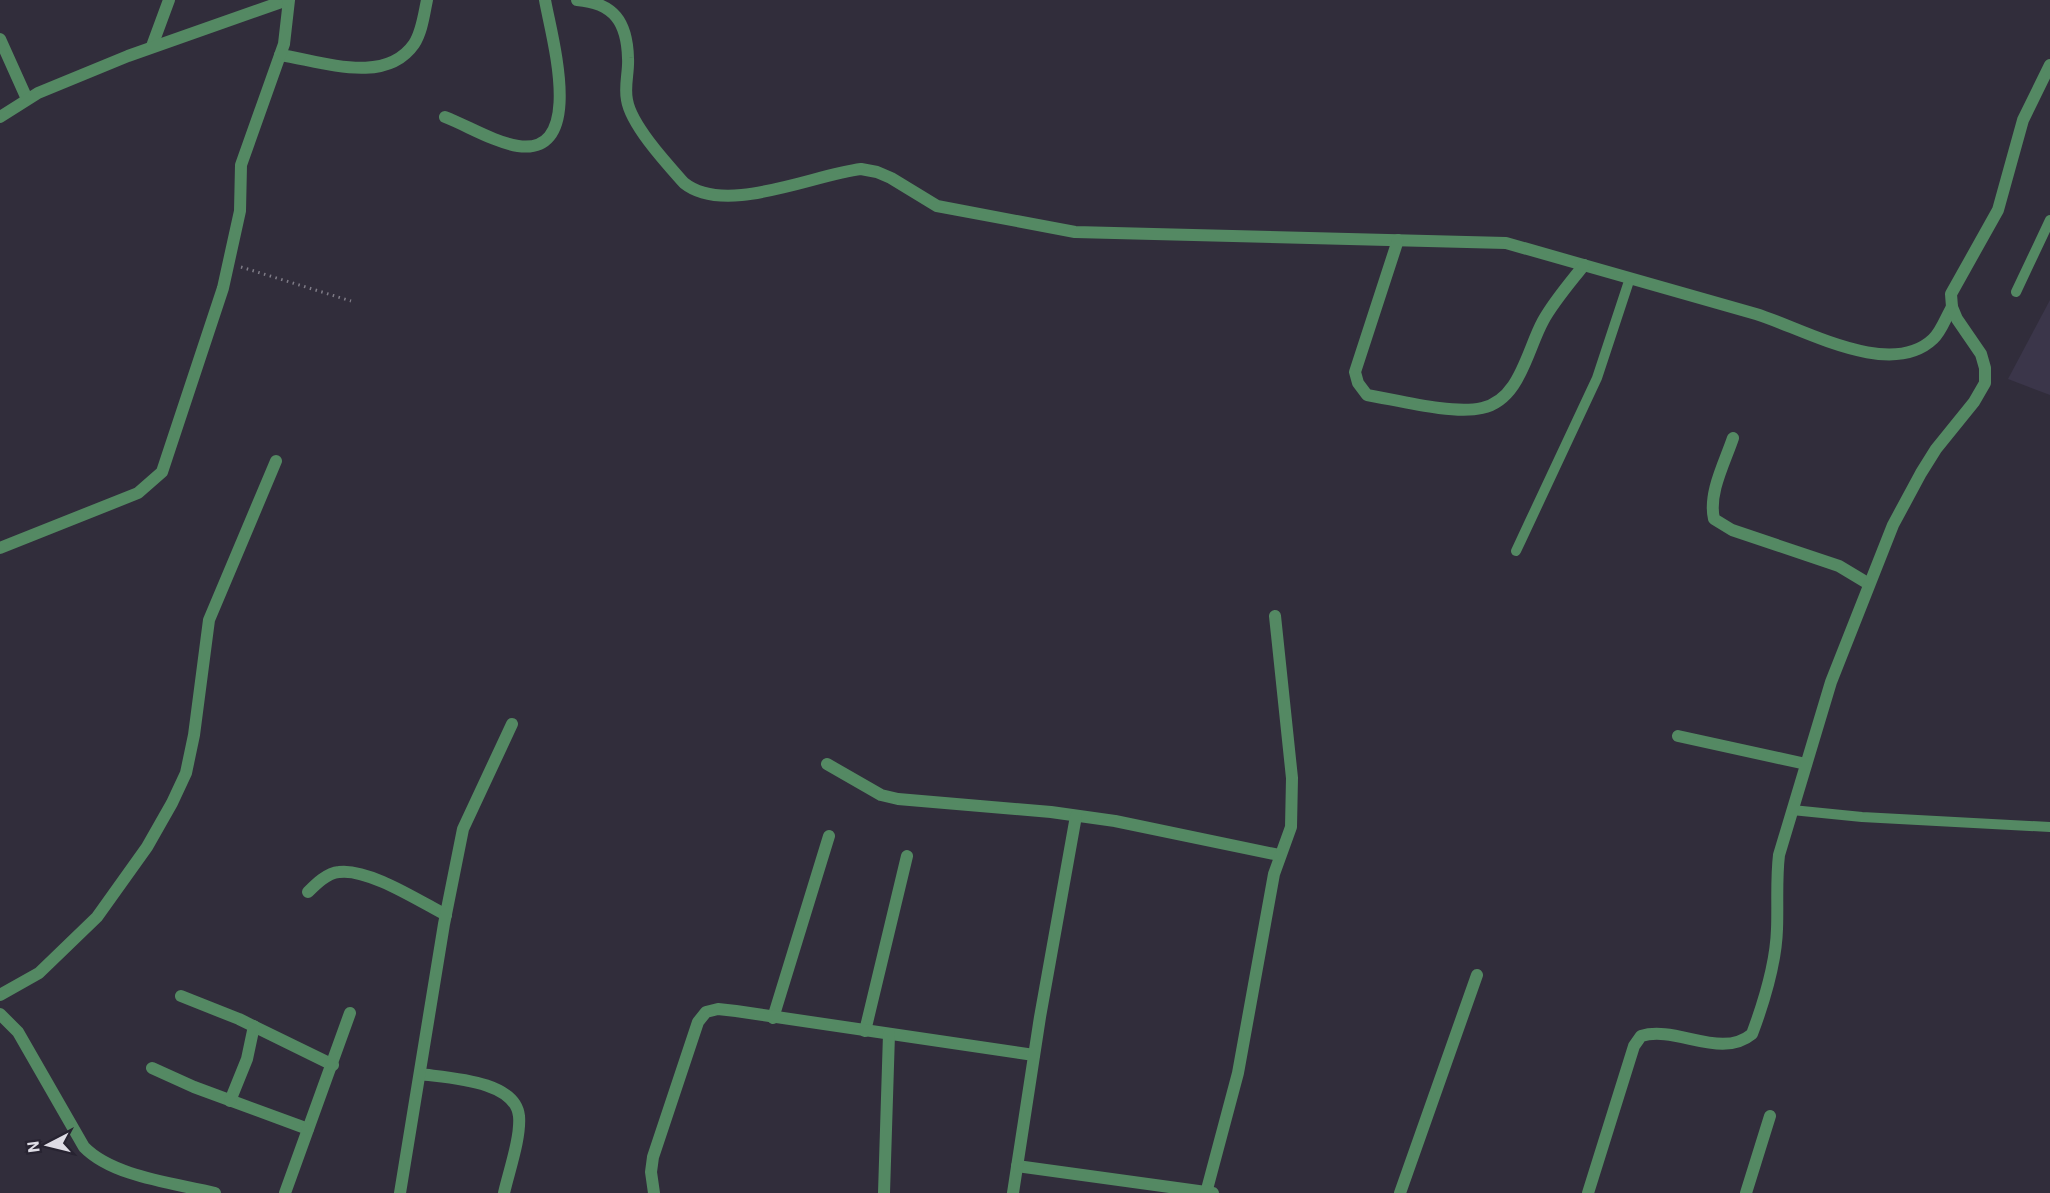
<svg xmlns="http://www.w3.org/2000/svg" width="2050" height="1193" viewBox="0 0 2050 1193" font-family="Roboto,sans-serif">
<rect width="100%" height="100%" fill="#312d3b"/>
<polygon fill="#3b364a" points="2050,300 2050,395 2008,379"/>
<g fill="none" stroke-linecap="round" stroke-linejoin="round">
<polyline stroke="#7f7c87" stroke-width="3" stroke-dasharray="1.5 4.5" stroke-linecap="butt" points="241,267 351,301"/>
<g stroke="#548963" stroke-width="10">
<polyline points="2016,292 2050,220"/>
<polyline points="1516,551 1597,378 1630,278"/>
<polyline points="1792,810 1862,817 2050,827"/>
</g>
<g stroke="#548963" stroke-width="12">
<path d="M577,0C614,3 627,22 628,58C629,72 624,86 627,100C631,125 667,164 684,183C725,216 812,175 861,169L877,172L891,178L937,206L1075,232L1506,243L1756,314C1802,328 1890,380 1933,339C1941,332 1946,317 1952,307"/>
<polyline points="0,39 27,99"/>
<polyline points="152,46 169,0"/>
<path d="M280,55C321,61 385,86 414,44C422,32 424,14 427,0"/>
<polyline points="0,117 38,93 128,56 287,0"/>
<path d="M445,117C468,126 494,142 518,146C587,156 551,35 545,0"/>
<path d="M1398,240L1355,372L1358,383L1367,395C1397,400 1453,415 1482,408C1520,400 1527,350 1543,321C1554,301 1570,283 1584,265"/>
<path d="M1733,438C1725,462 1708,493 1714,519L1732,530L1839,566L1869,584"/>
<polyline points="0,548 138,493 162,472 223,288 240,211 241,165 284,44 289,0"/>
<polyline points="1678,736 1806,764"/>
<polyline points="827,764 881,795 898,799 1051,812 1115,821 1279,855"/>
<path d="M308,892C316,884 327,873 339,872C368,868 419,901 446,915"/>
<polyline points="0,995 39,973 97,917 147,847 172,803 186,773 194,735 209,620 276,461"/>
<polyline points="181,996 239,1019 333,1065"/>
<path d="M0,1014L18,1032L84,1147C113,1177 175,1183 215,1193"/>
<polyline points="773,1018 829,836"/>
<polyline points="865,1031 907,856"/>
<polyline points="152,1068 194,1087 308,1129"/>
<path d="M420,1074C448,1078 515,1080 519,1116C521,1137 509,1171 504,1193"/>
<polyline points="230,1101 247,1059 254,1026"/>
<polyline points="1017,1166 1213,1193"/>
<polyline points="285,1193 350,1013"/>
<polyline points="400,1193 444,924 463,829 512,724"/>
<polyline points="654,1193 651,1172 653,1157 698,1022 706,1012 718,1009 736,1011 1034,1055"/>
<polyline points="884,1193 889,1034"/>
<polyline points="1013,1193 1040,1017 1076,816"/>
<polyline points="1206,1193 1238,1073 1274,874 1291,827 1292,778 1275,616"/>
<polyline points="1400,1193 1477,975"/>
<path d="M1588,1193L1634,1046L1641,1036C1676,1025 1721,1060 1752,1034C1764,1002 1776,963 1777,929C1778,904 1776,880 1779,855L1831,682L1893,525L1921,473L1936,449L1974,402L1985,383V368L1981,354L1957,319L1952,307L1951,294L1998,210L2023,120L2050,65"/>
<polyline points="1746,1193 1770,1116"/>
</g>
</g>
<g transform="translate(48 1145) rotate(263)" stroke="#272331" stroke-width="4.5" paint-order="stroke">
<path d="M0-4.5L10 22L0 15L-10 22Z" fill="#dedce5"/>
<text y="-9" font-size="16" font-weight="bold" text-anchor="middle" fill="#dedce5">N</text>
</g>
</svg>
